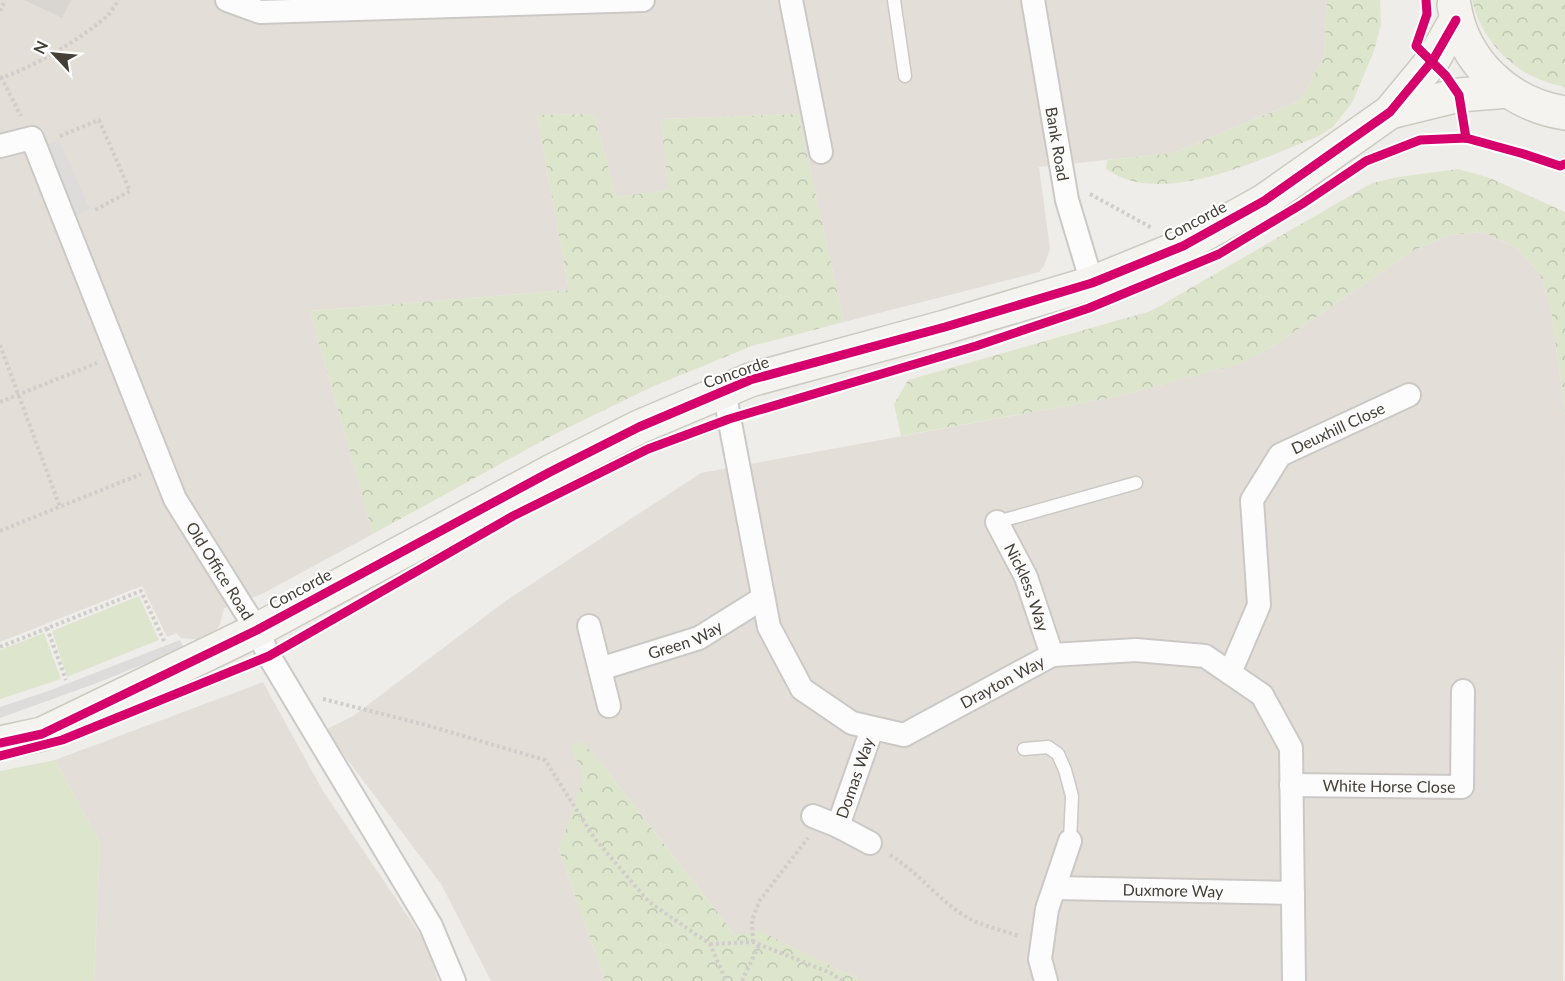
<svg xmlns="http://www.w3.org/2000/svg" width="1565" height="981" viewBox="0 0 1565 981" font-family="Lato,sans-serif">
<defs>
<pattern id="forest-crowns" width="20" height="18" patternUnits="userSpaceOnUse" patternTransform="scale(1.5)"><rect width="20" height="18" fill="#dde6cd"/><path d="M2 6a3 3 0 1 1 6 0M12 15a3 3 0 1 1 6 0" fill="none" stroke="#bfc6b1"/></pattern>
</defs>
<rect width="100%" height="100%" fill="#efedea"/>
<g fill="#e3dfd8">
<polygon points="0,0 1327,0 1324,56 1301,100 1173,153 1039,167 1050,249 1044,266 1039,272 844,322 798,114 661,119 669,190 616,197 594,114 537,115 569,290 310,311 373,534 262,594 224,608 220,624 214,634 206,640 180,638 177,633 167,637 142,586 0,642"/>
<polygon points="1482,232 1517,248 1540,274 1551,310 1565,413 1563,981 862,981 760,932 735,935 607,771 570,747 583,771 582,784 559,850 605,981 491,981 441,884 325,730 353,716 507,600 701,473 1114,397 1238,364 1278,343 1414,250 1450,235"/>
<polygon points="263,682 323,791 430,949 438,981 94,981 100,842 55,760"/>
</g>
<g fill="#dde6cd">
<polygon points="139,596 159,640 67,677 52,631"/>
<polygon points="44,633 61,679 0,699 0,650"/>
<polygon points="55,760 100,842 94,981 0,981 0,771"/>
</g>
<g fill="url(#forest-crowns)">
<path d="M1327,0H1380L1381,24L1374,51L1352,103L1333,127L1317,137C1260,159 1162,209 1106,169L1107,160L1173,153L1301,100L1324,56Z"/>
<path d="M1472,0H1565V87C1520,79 1483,46 1472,0Z"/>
<polygon points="594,114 616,197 668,190 661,119 798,114 844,322 752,346 654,386 555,434 373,534 310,311 569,290 537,115"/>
<polygon points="1458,169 1490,178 1565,212 1565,413 1551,310 1540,274 1517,248 1482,232 1450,235 1414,250 1278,343 1239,364 1114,397 901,436 894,404 908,380 1151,311 1372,183 1398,177"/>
<polygon points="581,740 607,771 735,935 760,931 862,981 605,981 559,850 581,784 583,771 570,747"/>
</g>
<g fill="#dedcda">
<polygon points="59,140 90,209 73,217 40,147"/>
<polygon points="180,640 184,648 97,683 0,718 0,707 51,690"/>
</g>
<polygon fill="#d9d6d2" points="24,0 71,0 62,18"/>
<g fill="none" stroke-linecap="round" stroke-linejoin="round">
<g stroke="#cbc9c6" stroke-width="15">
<g id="lane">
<polyline points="894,0 905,76"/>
<polyline points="997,522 1136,483"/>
<polyline points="1024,749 1048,747 1058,754 1065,770 1072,796 1070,841"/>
</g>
</g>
<g stroke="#cbc9c6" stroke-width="26">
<g id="street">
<polyline points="227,0 260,12 643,0"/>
<polyline points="791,0 821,152"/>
<path id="s1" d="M1033,0L1067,200L1092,283"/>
<path id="s2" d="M0,146L32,138L175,499L257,630L269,656L431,926L454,981"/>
<path id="s3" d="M724,391L769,627L802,689L852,723L904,735L1052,655L1136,650L1205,656L1262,695L1291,748L1294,981"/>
<path id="s4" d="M997,522L1026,577L1052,655"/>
<polyline points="589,626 609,706"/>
<path id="s5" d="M600,669L699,638L763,598"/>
<path id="s6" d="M1230,673L1259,605L1252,500L1280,455L1409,395"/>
<path id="s7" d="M1291,785L1462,787L1463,691"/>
<polyline points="813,816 838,826 870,843"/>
<path id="s8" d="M838,826L872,729"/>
<path id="s9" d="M1055,888L1293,893"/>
<polyline points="1046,981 1040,959 1047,909 1070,841"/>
</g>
</g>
<g stroke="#cdcac2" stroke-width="36">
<g id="secondary">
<path d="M1454,5C1463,62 1508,104 1565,113"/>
<polyline points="1390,112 1459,95 1508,91"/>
<polyline points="0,743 42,734 257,630 550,472 639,427 750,380 945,327 1092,283 1183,246 1264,201 1390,112 1433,60 1456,20"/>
</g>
</g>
<g stroke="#d0cdcb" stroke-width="4" stroke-dasharray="3 3" stroke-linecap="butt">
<polyline points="0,11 5,0"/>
<polyline points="1,77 21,116"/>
<path d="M0,78C29,70 86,36 108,15C112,11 115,5 119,0"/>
<polyline points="60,136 99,120 130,191 95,210"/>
<polyline points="1090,194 1152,228"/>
<polyline points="0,345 60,507"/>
<polyline points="0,402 97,363"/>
<polyline points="0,531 141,474"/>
<polyline points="47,628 66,680"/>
<polyline points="0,647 141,591 164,641"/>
<polyline points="323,699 426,725 545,760 595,839 649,902 710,944 726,981"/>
<path d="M890,855C920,873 944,907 974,921C988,927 1004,931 1019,936"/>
<polyline points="753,942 752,920 760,900 808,838"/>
<polyline points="710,944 753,942 831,973 842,981"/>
<polyline points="742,981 759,945"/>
</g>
<use href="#lane" stroke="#fdfcfc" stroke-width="12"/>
<use href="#street" stroke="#fdfcfc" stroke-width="22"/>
<use href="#secondary" stroke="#f5f3ef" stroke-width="33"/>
<g stroke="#fff" stroke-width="13">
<g id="cycleway">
<polyline points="1426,0 1427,14 1416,46 1446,76 1459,95 1466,138"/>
<polyline points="0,743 42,734 257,630 550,472 639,427 750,380 945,327 1092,283 1183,246 1264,201 1390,112 1433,60 1456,20"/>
<polyline points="0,756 62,740 269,656 513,516 648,449 729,419 976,346 1089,308 1219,254 1302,204 1366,161 1420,140 1466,138 1524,154 1560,166 1565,164"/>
</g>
</g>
<use href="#cycleway" stroke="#d6006c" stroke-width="9"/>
</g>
<g text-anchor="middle" stroke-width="4.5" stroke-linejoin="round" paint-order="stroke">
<g font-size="16" fill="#443f37" stroke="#fff">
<text dy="6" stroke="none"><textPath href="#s1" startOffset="146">Bank Road</textPath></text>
<text transform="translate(1195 221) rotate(-28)" y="6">Concorde</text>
<text transform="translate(736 372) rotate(-19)" y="6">Concorde</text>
<text dy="6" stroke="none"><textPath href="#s6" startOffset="296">Deuxhill Close</textPath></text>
<text dy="6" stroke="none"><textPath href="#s2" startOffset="506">Old Office Road</textPath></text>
<text dy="6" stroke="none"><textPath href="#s4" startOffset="72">Nickless Way</textPath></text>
<text transform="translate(300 589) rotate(-28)" y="6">Concorde</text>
<text dy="6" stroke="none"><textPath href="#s5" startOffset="90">Green Way</textPath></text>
<text dy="6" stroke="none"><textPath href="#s3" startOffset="536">Drayton Way</textPath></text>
<text dy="6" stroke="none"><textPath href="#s8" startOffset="51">Domas Way</textPath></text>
<text dy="6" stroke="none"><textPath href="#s7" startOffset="98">White Horse Close</textPath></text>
<text dy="6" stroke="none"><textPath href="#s9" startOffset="118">Duxmore Way</textPath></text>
</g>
</g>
<g transform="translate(54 54) rotate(296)" stroke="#ffffff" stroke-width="4.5" paint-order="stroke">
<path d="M0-4.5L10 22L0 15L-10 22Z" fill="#443f37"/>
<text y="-9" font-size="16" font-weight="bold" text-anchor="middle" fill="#443f37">N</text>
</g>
</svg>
